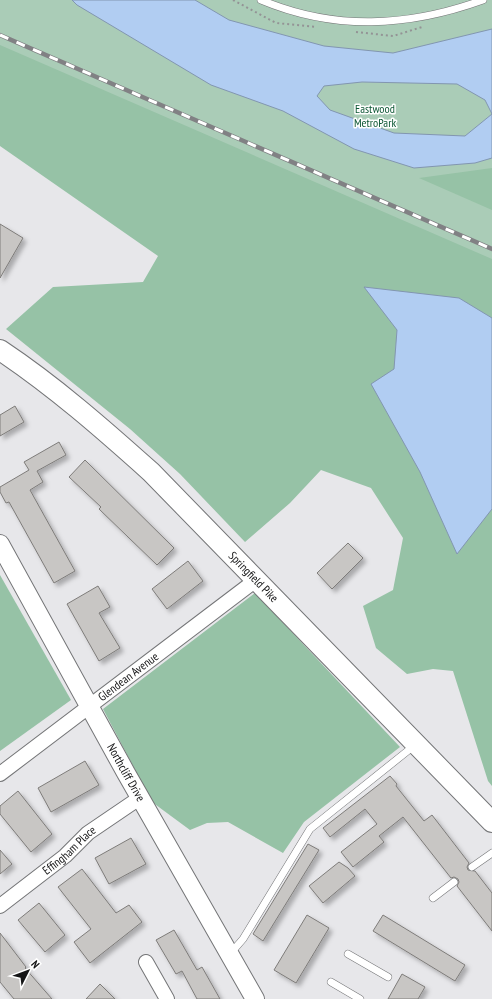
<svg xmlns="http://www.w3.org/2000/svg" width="492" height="999" viewBox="0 0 492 999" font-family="'PT Sans Narrow',sans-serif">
<defs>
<filter id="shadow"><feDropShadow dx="3.5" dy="3.5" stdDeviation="2" flood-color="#0004"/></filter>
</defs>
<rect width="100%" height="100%" fill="#e7e7ea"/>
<polygon fill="#aaccb7" points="0,0 492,0 492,298 0,72"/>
<g fill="#96c2a6">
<polygon points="0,45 492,259 492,786 488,781 453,671 433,669 407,674 376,648 363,606 393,590 403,538 371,488 321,470 290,503 245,542 180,474 130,429 6,329 53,287 143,282 158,256 0,146"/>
<polygon points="492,168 492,210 419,178"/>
<polygon points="0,575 71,700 0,751"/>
<polygon points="255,593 400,747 304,822 283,853 228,822 207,823 190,830 152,802 103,709"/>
</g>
<g fill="#b1cdf2" stroke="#8296b0">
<polygon points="72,0 195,0 229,20 324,46 393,53 492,29 492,114 485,100 457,84 362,82 324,86 317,96 330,110 394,133 465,136 492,114 492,158 475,163 414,168 354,149 283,111 211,85 77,5"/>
<polygon points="364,287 459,298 492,318 492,509 457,554 420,472 371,384 394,369 397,330"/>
</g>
<g fill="#c8c6c4" stroke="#7e7c7a" filter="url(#shadow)">
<polygon points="0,224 23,238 0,278"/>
<polygon points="15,406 24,422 0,436 0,415"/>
<polygon points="59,442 66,455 37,471 43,482 30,490 75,571 54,583 9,502 6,503 0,492 0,487 29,470 24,462"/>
<polygon points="85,460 174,548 157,565 99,509 101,507 69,477"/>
<polygon points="348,543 363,558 332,589 317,573"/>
<polygon points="188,561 203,581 167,609 152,589"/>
<polygon points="98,586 110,607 99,613 120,648 99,661 67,604"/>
<polygon points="85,761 99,785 51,812 38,788"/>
<polygon points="390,776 397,784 396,786 424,821 432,815 469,863 467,867 468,870 475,871 492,893 492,931 457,886 459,882 458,879 454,877 451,878 403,817 379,836 384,842 353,867 341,852 377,824 365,809 330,837 323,828"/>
<polygon points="18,791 52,834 31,852 0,814 0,806"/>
<polygon points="131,838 146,864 109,884 95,858"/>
<polygon points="308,844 319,850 263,941 253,934"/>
<polygon points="0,850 12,864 0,874"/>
<polygon points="339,862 348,868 355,876 323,903 309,886"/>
<polygon points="82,869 116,913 129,905 142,922 90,963 74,942 91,929 58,887"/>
<polygon points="39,903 65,935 45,952 18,920"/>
<polygon points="307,915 329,928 296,983 274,970"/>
<polygon points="383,915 465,965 455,981 373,931"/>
<polygon points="174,930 197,970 202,967 220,999 197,999 182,971 176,974 156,940"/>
<polygon points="0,933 26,967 25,968 52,999 14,999 0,982"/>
<polygon points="402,974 425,987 418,999 388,999"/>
<polygon points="100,984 115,999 86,999"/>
</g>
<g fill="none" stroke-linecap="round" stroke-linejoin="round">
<g stroke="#747577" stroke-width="8">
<g id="service">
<path d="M261,0C335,31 408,27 483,0"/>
<polyline points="472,867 492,853"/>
<polyline points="433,898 454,882"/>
<polyline points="230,954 243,939 310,829 415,745"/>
<polyline points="348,954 388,977"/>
<polyline points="331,982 360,999"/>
</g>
</g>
<g stroke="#747577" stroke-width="16">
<g id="minor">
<path id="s1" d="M0,774L256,580"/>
<path id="s2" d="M0,906L65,856L88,833L141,797"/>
<polyline points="146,962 167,999"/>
</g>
</g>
<g stroke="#747577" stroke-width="20">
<g id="tertiary">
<path id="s3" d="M0,544L126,773L255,999"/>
</g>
</g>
<g stroke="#747577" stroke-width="22">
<g id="secondary">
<path id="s4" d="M0,350C54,386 103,429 151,472L492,822"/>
</g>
</g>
<g stroke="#939395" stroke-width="2" stroke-dasharray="2 3" stroke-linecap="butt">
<polyline points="233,0 276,23 316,27"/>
<polyline points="356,32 393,36 422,27"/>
</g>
<use href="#service" stroke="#fff" stroke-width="7"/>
<use href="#minor" stroke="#fff" stroke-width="14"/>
<use href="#tertiary" stroke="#fff" stroke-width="18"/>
<use href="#secondary" stroke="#fff" stroke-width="20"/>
<g stroke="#818184" stroke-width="4.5">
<polyline id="rail" points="0,35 492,249"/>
</g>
<use href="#rail" stroke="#fff" stroke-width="3" stroke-dasharray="9" stroke-linecap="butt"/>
</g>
<g text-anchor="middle" stroke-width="3" stroke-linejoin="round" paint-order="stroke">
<g font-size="12" fill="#0d5734" stroke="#fff">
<text x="375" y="113">Eastwood<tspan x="375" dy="14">MetroPark</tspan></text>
</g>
<g font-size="12" fill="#151516" stroke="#fff">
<text dy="4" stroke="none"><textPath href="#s4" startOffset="341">Springfield Pike</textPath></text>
<text dy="4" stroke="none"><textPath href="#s1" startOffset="161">Glendean Avenue</textPath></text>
<text dy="4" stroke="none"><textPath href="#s3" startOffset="261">Northcliff Drive</textPath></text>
<text dy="4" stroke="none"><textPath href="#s2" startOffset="89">Effingham Place</textPath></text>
</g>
</g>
<g transform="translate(28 971) rotate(48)" stroke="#ffffff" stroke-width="3" paint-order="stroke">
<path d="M0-3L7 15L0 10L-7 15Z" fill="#151516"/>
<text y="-6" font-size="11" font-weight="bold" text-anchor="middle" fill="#151516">N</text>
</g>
</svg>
